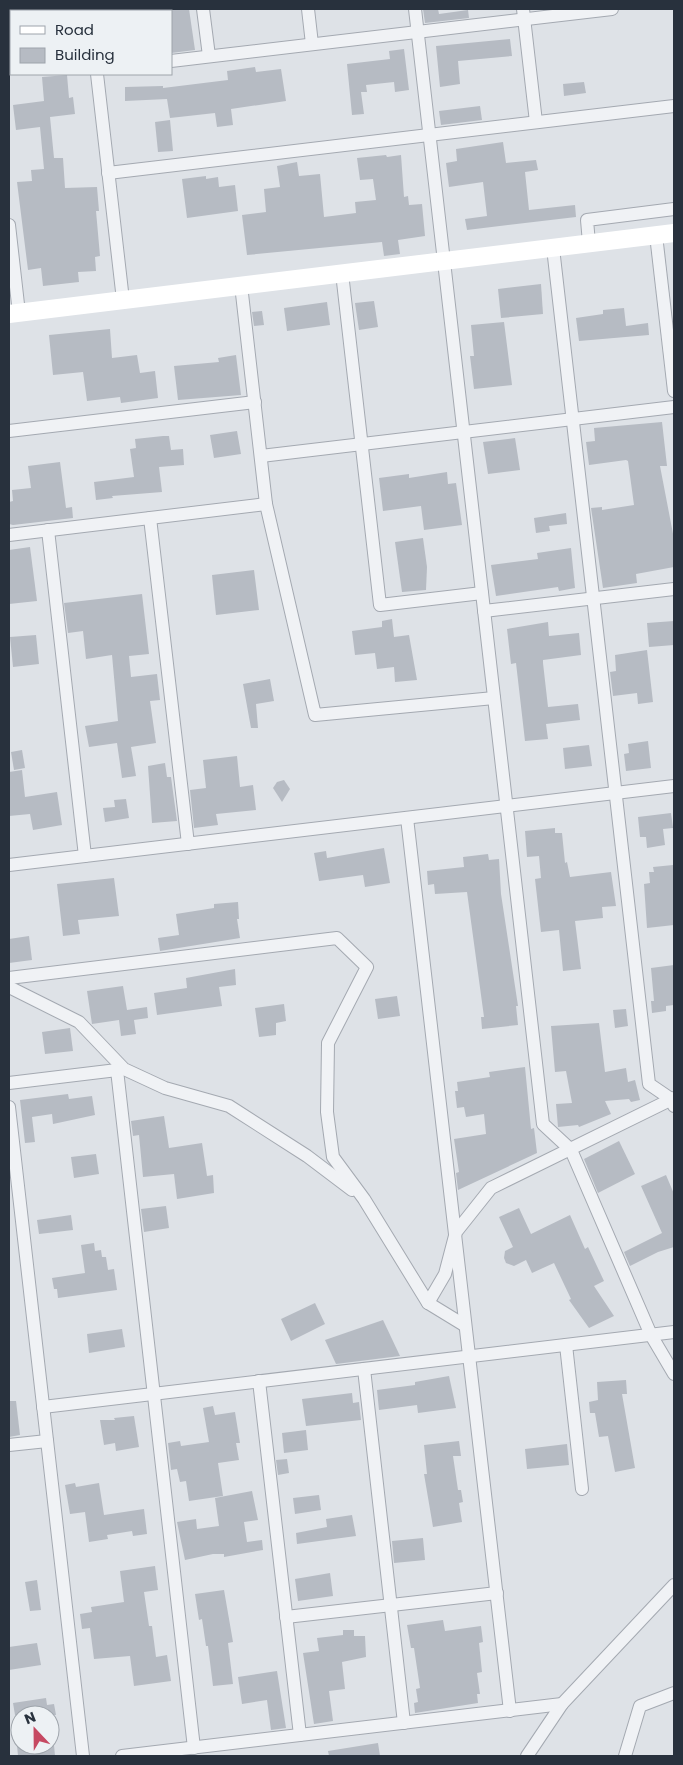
<svg xmlns="http://www.w3.org/2000/svg" width="683" height="1765" viewBox="0 0 683 1765" font-family="Poppins,sans-serif">
<rect width="100%" height="100%" fill="#dee2e7"/>
<g fill="#b6bbc3">
<polygon points="171,9 189,9 195,50 171,53"/>
<polygon points="423,9 438,9 439,14 468,10 469,18 425,23"/>
<polygon points="510,39 512,56 458,61 460,84 440,87 436,46"/>
<polygon points="404,49 409,90 395,92 394,82 366,85 367,92 361,92 364,114 352,115 347,64 390,59 389,51"/>
<polygon points="255,67 256,72 281,69 286,101 231,109 233,125 217,127 215,113 170,118 167,99 125,101 125,87 163,86 163,88 228,80 227,71"/>
<polygon points="67,75 69,98 73,97 75,114 50,117 54,158 63,158 65,188 97,187 99,211 96,211 100,256 95,257 96,271 78,272 79,282 43,286 41,268 28,270 17,182 32,181 31,170 44,169 40,127 16,130 13,105 44,101 42,77"/>
<polygon points="584,82 586,93 564,96 563,84"/>
<polygon points="480,106 482,120 441,125 439,111"/>
<polygon points="170,120 173,151 158,152 155,122"/>
<polygon points="503,142 506,163 536,160 538,170 525,172 529,210 575,205 576,217 467,230 465,219 487,216 483,182 449,187 446,163 457,161 456,149"/>
<polygon points="386,155 387,157 401,155 404,197 408,196 409,205 422,204 425,236 398,240 400,254 384,256 382,242 247,255 242,215 266,212 264,189 280,187 277,166 297,162 299,176 320,174 324,217 356,213 355,202 376,200 373,179 360,180 357,158"/>
<polygon points="206,176 206,179 218,177 219,187 235,185 238,211 187,218 182,179"/>
<polygon points="541,284 543,314 501,318 498,289"/>
<polygon points="374,301 378,327 359,330 355,303"/>
<polygon points="327,302 330,325 287,331 284,308"/>
<polygon points="624,308 626,326 648,323 649,335 579,341 576,318 603,314 603,310"/>
<polygon points="262,311 264,325 254,326 252,312"/>
<polygon points="504,322 512,385 474,389 470,356 474,356 471,325"/>
<polygon points="110,329 112,358 137,355 140,373 155,371 158,398 121,403 120,397 87,401 83,372 53,375 49,335"/>
<polygon points="236,355 241,395 178,400 174,366 219,362 218,358"/>
<polygon points="662,422 667,466 660,466 674,539 674,567 636,574 637,583 603,588 591,508 602,507 602,510 634,505 628,461 626,460 589,465 586,442 595,441 594,428"/>
<polygon points="237,431 241,454 214,458 210,435"/>
<polygon points="163,436 169,436 171,450 183,449 184,465 159,467 162,492 112,496 113,498 96,500 94,482 134,477 130,449 136,448 135,439"/>
<polygon points="515,438 520,470 488,474 483,442"/>
<polygon points="60,462 66,508 72,507 73,518 13,525 9,524 9,502 13,501 12,490 31,488 28,466"/>
<polygon points="447,472 448,484 456,483 462,525 424,530 421,506 383,511 379,478 409,474 409,478"/>
<polygon points="566,513 567,524 549,526 550,531 536,533 534,518"/>
<polygon points="423,538 427,567 426,590 402,592 395,542"/>
<polygon points="30,547 37,601 9,604 9,550"/>
<polygon points="571,548 575,588 559,591 558,587 496,596 491,565 538,559 537,553"/>
<polygon points="254,570 259,610 216,615 212,575"/>
<polygon points="142,594 149,654 129,656 131,677 157,674 160,700 150,701 156,743 131,747 136,776 122,778 117,743 89,747 85,726 118,721 112,655 86,659 83,631 68,633 64,603"/>
<polygon points="392,619 394,637 409,635 417,680 395,682 394,667 377,669 375,653 355,655 352,631 382,627 382,621"/>
<polygon points="674,621 674,645 649,647 647,623"/>
<polygon points="548,622 549,636 579,633 581,655 543,660 543,663 548,707 578,704 580,720 546,724 548,739 525,741 516,663 511,664 507,629"/>
<polygon points="36,635 39,664 13,667 10,637"/>
<polygon points="647,650 653,702 638,704 637,693 613,696 610,672 616,671 615,655"/>
<polygon points="270,679 274,701 256,704 258,728 251,728 243,684"/>
<polygon points="648,741 651,768 626,771 624,754 629,753 628,744"/>
<polygon points="589,745 592,766 565,769 563,748"/>
<polygon points="22,750 25,768 14,770 11,752"/>
<polygon points="237,756 240,787 253,785 256,810 216,814 218,825 194,828 190,790 206,788 203,760"/>
<polygon points="165,763 167,777 171,777 177,821 152,823 148,766"/>
<polygon points="22,770 25,797 57,792 62,825 33,830 30,814 9,816 9,772"/>
<polygon points="284,780 290,789 282,802 273,788 277,782"/>
<polygon points="126,799 129,818 105,822 103,808 115,807 114,800"/>
<polygon points="671,813 673,828 663,829 665,845 647,848 646,837 640,837 638,817"/>
<polygon points="555,828 555,833 562,833 565,863 567,862 570,877 611,872 616,906 602,907 603,918 575,921 581,969 563,971 559,930 541,932 535,879 541,878 539,856 527,857 525,831"/>
<polygon points="384,848 390,883 365,887 363,875 319,881 314,853 326,851 327,858"/>
<polygon points="488,854 489,860 499,859 501,894 518,1006 516,1006 518,1025 482,1029 481,1017 484,1017 467,892 435,894 434,884 428,885 427,871 464,867 463,857"/>
<polygon points="673,865 674,925 647,928 644,884 650,883 649,872 654,872 653,867"/>
<polygon points="114,878 119,916 78,920 80,934 63,936 57,884"/>
<polygon points="238,902 239,919 237,919 240,938 160,951 158,938 179,935 176,914 214,908 214,904"/>
<polygon points="29,936 32,960 9,963 9,939"/>
<polygon points="674,965 674,1005 666,1006 666,1011 652,1013 651,1001 654,1001 651,968"/>
<polygon points="235,969 236,985 219,987 222,1006 157,1015 154,993 187,988 186,978"/>
<polygon points="123,986 127,1010 147,1007 148,1018 134,1020 136,1034 121,1036 119,1020 92,1024 87,991"/>
<polygon points="397,996 400,1016 378,1019 375,999"/>
<polygon points="284,1004 286,1021 276,1023 276,1035 259,1037 255,1008"/>
<polygon points="626,1009 628,1026 615,1028 613,1010"/>
<polygon points="599,1023 605,1072 626,1068 628,1082 635,1080 640,1100 631,1102 629,1099 605,1101 611,1114 579,1127 578,1125 558,1127 556,1104 572,1103 566,1071 555,1072 551,1026"/>
<polygon points="70,1028 73,1051 45,1054 42,1032"/>
<polygon points="525,1067 531,1129 534,1128 537,1153 458,1190 456,1173 459,1172 454,1139 486,1134 484,1114 466,1117 464,1107 457,1108 455,1091 458,1091 457,1082 490,1077 489,1072"/>
<polygon points="68,1094 69,1099 92,1096 95,1115 53,1124 52,1114 32,1117 35,1142 25,1143 20,1100"/>
<polygon points="164,1116 169,1148 202,1143 207,1176 213,1175 214,1193 177,1199 174,1174 143,1177 139,1135 133,1136 131,1121"/>
<polygon points="619,1141 635,1174 598,1193 584,1159"/>
<polygon points="96,1154 99,1174 74,1178 71,1157"/>
<polygon points="666,1175 674,1194 674,1247 658,1252 630,1266 624,1252 662,1233 641,1186"/>
<polygon points="166,1206 169,1228 144,1232 141,1209"/>
<polygon points="519,1208 531,1234 570,1215 585,1249 588,1247 604,1281 594,1286 614,1316 589,1328 569,1300 571,1299 554,1263 532,1273 526,1260 514,1266 506,1263 504,1258 505,1251 513,1247 499,1217"/>
<polygon points="71,1215 73,1230 39,1234 37,1220"/>
<polygon points="94,1243 95,1251 101,1250 102,1257 106,1257 108,1270 114,1269 117,1290 58,1298 57,1289 54,1289 52,1278 85,1273 81,1245"/>
<polygon points="315,1303 325,1324 291,1341 281,1319"/>
<polygon points="383,1320 400,1356 336,1364 325,1340"/>
<polygon points="122,1329 125,1347 89,1353 87,1334"/>
<polygon points="449,1376 456,1408 418,1413 417,1405 379,1410 377,1390 415,1385 415,1382"/>
<polygon points="626,1380 627,1394 622,1394 635,1468 615,1472 608,1436 599,1437 595,1413 590,1413 589,1402 598,1400 597,1382"/>
<polygon points="352,1393 353,1403 359,1402 361,1420 306,1426 302,1399"/>
<polygon points="9,1401 16,1401 20,1435 9,1437"/>
<polygon points="213,1406 215,1415 235,1412 240,1443 236,1443 239,1460 218,1463 223,1496 189,1501 186,1481 180,1482 177,1469 171,1470 168,1443 180,1441 181,1446 209,1442 203,1408"/>
<polygon points="134,1416 139,1447 116,1451 115,1443 104,1445 100,1420 115,1420 114,1418"/>
<polygon points="306,1430 308,1450 284,1453 282,1433"/>
<polygon points="459,1441 461,1456 453,1456 458,1490 461,1490 463,1502 459,1503 462,1522 433,1527 424,1474 427,1474 424,1445"/>
<polygon points="567,1444 569,1465 527,1469 525,1449"/>
<polygon points="287,1459 289,1473 278,1475 276,1460"/>
<polygon points="75,1483 76,1487 99,1483 104,1515 144,1509 147,1534 133,1536 132,1531 107,1535 108,1539 89,1542 85,1512 70,1514 65,1485"/>
<polygon points="252,1491 258,1520 244,1522 247,1542 262,1540 263,1550 224,1557 224,1554 213,1554 185,1560 177,1522 196,1519 197,1529 219,1526 215,1498"/>
<polygon points="319,1495 321,1510 295,1514 293,1498"/>
<polygon points="352,1515 356,1536 297,1544 296,1533 327,1527 326,1519"/>
<polygon points="423,1538 425,1560 394,1563 392,1541"/>
<polygon points="155,1566 158,1590 144,1592 149,1626 152,1626 156,1657 167,1655 171,1681 134,1686 130,1656 94,1659 90,1628 82,1629 80,1614 92,1612 91,1607 124,1602 120,1571"/>
<polygon points="330,1573 333,1596 298,1601 295,1579"/>
<polygon points="37,1580 41,1610 30,1611 25,1582"/>
<polygon points="224,1590 233,1642 228,1643 233,1684 213,1686 208,1646 206,1646 202,1619 199,1620 195,1594"/>
<polygon points="443,1620 445,1631 481,1626 483,1642 479,1643 482,1672 477,1673 480,1694 477,1694 478,1703 415,1713 414,1703 418,1702 416,1689 420,1688 414,1648 411,1648 407,1625"/>
<polygon points="343,1630 354,1630 354,1636 365,1636 366,1657 342,1662 345,1689 329,1691 333,1721 314,1724 303,1653 319,1651 317,1638 343,1635"/>
<polygon points="37,1643 41,1665 9,1670 9,1647"/>
<polygon points="277,1671 286,1728 271,1730 267,1700 242,1704 238,1677"/>
<polygon points="46,1698 47,1705 54,1704 56,1715 15,1715 13,1703"/>
<polygon points="378,1743 380,1756 329,1756 328,1751"/>
<polygon points="17,1745 54,1745 55,1756 18,1756"/>
</g>
<g fill="none" stroke-linecap="round" stroke-linejoin="round">
<g stroke="#a4a9b1" stroke-width="14">
<g id="street">
<polyline points="89,9 90,11"/>
<polyline points="203,9 209,56"/>
<polyline points="308,9 312,44"/>
<polyline points="415,9 543,1124 571,1150 651,1335 674,1374"/>
<polyline points="523,9 536,122"/>
<polyline points="171,61 612,9"/>
<polyline points="97,74 123,300"/>
<polyline points="108,173 674,106"/>
<polyline points="9,225 19,313"/>
<polyline points="656,235 674,391"/>
<polyline points="589,243 587,220 674,209"/>
<polyline points="553,248 649,1084 671,1099 674,1106"/>
<polyline points="342,273 380,605 482,593"/>
<polyline points="241,285 266,504 315,715 494,698"/>
<polyline points="9,431 255,402"/>
<polyline points="261,456 674,407"/>
<polyline points="150,518 188,844"/>
<polyline points="48,530 85,856"/>
<polyline points="9,535 266,504"/>
<polyline points="484,611 674,589"/>
<polyline points="407,818 510,1711"/>
<polyline points="9,865 674,786"/>
<polyline points="9,978 337,938 367,967 328,1043 327,1112 333,1157 364,1199 428,1303 464,1325"/>
<polyline points="9,987 79,1022 124,1069 165,1088 229,1106 307,1156 352,1190"/>
<polyline points="9,1083 117,1070 194,1748"/>
<polyline points="9,1107 83,1756"/>
<polyline points="428,1303 445,1274 456,1232 491,1188 674,1098"/>
<polyline points="566,1345 582,1489"/>
<polyline points="364,1369 404,1723"/>
<polyline points="259,1381 300,1735"/>
<polyline points="43,1407 674,1332"/>
<polyline points="9,1445 47,1441"/>
<polyline points="286,1617 497,1593"/>
<polyline points="122,1756 562,1704"/>
<polyline points="527,1756 562,1704 674,1585"/>
<polyline points="625,1756 640,1706 674,1693"/>
</g>
</g>
<use href="#street" stroke="#f0f2f5" stroke-width="12"/>
<polyline stroke="#fff" stroke-width="18" points="9,314 674,233"/>
</g>
<rect width="683" height="1765" fill="none" stroke="#28313d" stroke-width="20"/>
<rect x="10" y="10" width="162" height="65" fill="#edf1f4" stroke="#9ea4ab"/>
<rect x="20" y="26" width="25" height="8" fill="#ffffff" stroke="#9ea4ab"/>
<text x="55" y="35" font-size="15" fill="#28313d">Road</text>
<rect x="20" y="48" width="25" height="15" fill="#b6bbc3" stroke="#9ea4ab"/>
<text x="55" y="60" font-size="15" fill="#28313d">Building</text>
<g transform="translate(35 1730) rotate(338)"><circle r="24" fill="#edf1f4" stroke="#9ea4ab"/>
<path d="M0-4L9 19L0 12L-9 19Z" fill="#c64962"/>
<text y="-8" font-size="14" font-weight="bold" text-anchor="middle" fill="#28313d">N</text>
</g>
</svg>
